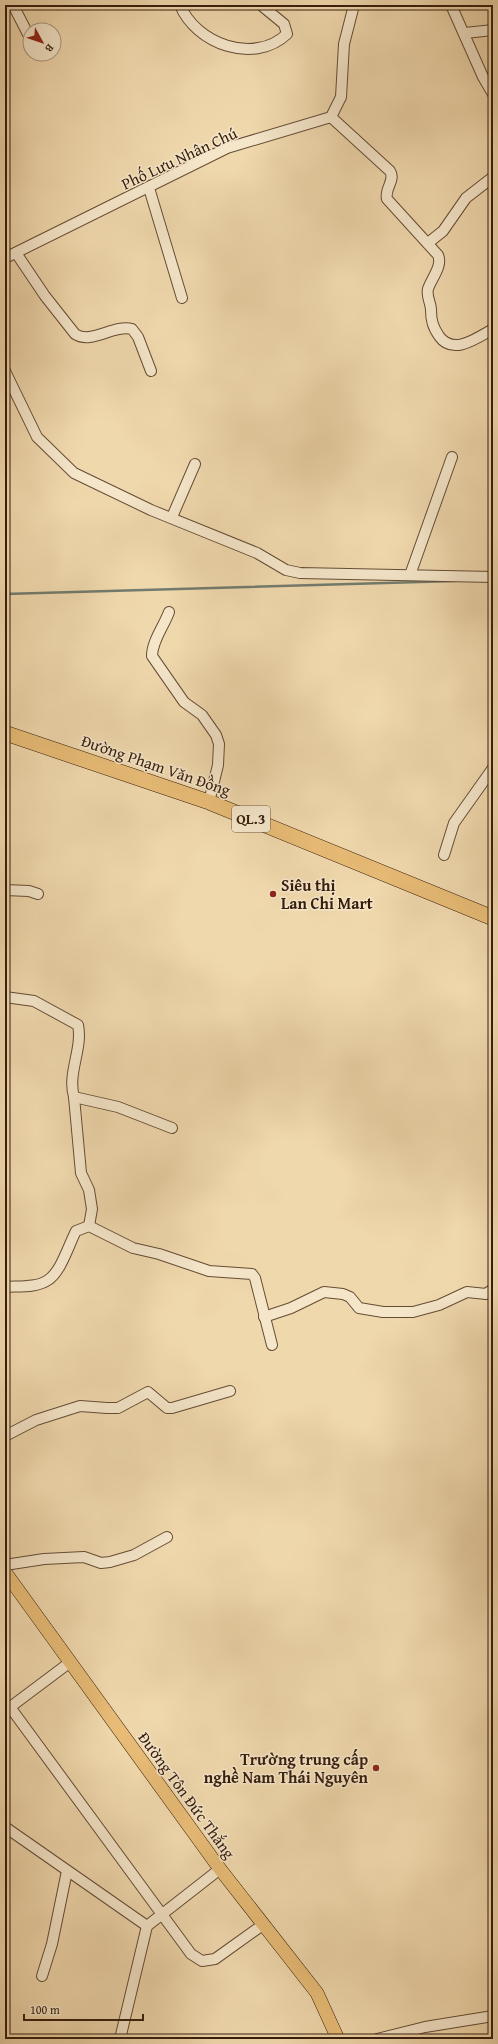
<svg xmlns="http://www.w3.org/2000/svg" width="498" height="2044" viewBox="0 0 498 2044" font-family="'Gentium Book Plus',serif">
<rect width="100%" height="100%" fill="#f0d8ad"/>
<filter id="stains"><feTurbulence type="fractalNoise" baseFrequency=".005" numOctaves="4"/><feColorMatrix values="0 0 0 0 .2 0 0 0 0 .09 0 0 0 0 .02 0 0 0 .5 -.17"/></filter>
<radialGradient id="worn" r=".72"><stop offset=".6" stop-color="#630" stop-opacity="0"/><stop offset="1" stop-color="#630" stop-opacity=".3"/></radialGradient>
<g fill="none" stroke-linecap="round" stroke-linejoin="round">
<polyline stroke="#727b6e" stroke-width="2.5" points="5,594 455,581"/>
<g stroke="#644c35" stroke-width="12">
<g id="minor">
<polyline points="13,5 30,38"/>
<path d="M180,5C196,44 254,65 287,34L284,24L261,5"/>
<polyline points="451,5 483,77 493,94"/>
<polyline points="465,33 493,30"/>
<path d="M331,117L390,171C396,180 384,189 387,199L438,255C443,266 431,279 428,289C426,296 431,303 431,310C431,321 433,327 439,336C453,356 477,338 493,329"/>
<polyline points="149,188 182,298"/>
<polyline points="428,243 443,231 466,198 493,177"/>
<path d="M16,253L45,296L75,334C91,345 114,324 132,329L138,337L151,371"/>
<polyline points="5,258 227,148 331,117 341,97 344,44 354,5"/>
<polyline points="5,371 37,437 74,473 151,510 257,553 286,570 300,573 493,577"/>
<polyline points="172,517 195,464"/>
<polyline points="410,575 452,457"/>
<path d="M169,612C164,626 152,641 152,656L184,702L202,715L216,735L219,744L218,765L209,802"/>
<polyline points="444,855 454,823 493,768"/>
<polyline points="5,890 29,891 38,894"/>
<path d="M5,997L34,1001L78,1025C83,1049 67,1073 74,1097L81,1173L89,1190L92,1209L89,1226"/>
<polyline points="74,1097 118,1107 172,1128"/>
<path d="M5,1287C18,1286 37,1288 48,1280C61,1272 69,1244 76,1231L89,1226L133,1248L159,1254L209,1271L252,1274L255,1278L272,1345"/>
<polyline points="264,1317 291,1308 324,1292 343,1294 350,1297 359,1308 383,1312 413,1312 439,1305 467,1292 486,1294 493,1289"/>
<polyline points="5,1436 36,1420 80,1406 107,1408 118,1408 148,1392 167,1408 172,1408 230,1391"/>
<polyline points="5,1565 44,1559 84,1557 101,1563 110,1562 134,1555 167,1537"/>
<polyline points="10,1707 191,1954 202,1961 215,1959 264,1924"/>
<polyline points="5,1711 69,1663"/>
<polyline points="5,1827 147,1926"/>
<polyline points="42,1976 52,1944 67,1871"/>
<polyline points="120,2039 147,1926 220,1869"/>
<polyline points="377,2039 425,2027 493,2016"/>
</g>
</g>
<g stroke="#351d0d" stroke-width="14">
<polyline id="major" points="5,1572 220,1869 317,1993 338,2039"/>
</g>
<g stroke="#351d0d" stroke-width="16">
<polyline id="highway" points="5,733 209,802 493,918"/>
</g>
<use href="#minor" stroke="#f5e6ca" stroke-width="10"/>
<use href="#major" stroke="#e8bc76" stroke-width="13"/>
<use href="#highway" stroke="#e8bc76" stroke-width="15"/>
</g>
<g fill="#8f2418" stroke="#f5e6ca" stroke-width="1.5">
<circle cx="273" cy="894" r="4"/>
<circle cx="376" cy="1768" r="4"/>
</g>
<g text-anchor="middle" stroke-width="3" stroke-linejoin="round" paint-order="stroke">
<rect fill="#f5e6ca" stroke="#6f5946" stroke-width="1" x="232" y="806" width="38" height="26" rx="3"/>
<g font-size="15" font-weight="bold" fill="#351d0d">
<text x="251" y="824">QL.3</text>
</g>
<g font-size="16" fill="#351d0d" stroke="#f5e6ca">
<text transform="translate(179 158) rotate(-25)" y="6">Phố Lưu Nhân Chú</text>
<text transform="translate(156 765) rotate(19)" y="6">Đường Phạm Văn Đồng</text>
<text transform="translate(187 1795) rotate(54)" y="6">Đường Tôn Đức Thắng</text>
</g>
<g font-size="16" font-weight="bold" fill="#351d0d" stroke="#f5e6ca" text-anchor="start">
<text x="281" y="891">Siêu thị<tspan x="281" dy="18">Lan Chi Mart</tspan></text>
<text x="368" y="1765" text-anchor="end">Trường trung cấp<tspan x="368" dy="18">nghề Nam Thái Nguyên</tspan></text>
</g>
</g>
<rect width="498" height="2044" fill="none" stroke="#f0d8ad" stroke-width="20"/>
<rect x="6" y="6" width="486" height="2032" fill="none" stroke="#351d0d" stroke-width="2"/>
<rect x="10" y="10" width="478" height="2024" fill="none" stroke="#351d0d"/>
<g transform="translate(42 42) rotate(130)"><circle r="19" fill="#f5e6ca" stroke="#a8967e"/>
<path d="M0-3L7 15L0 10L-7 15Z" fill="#8f2418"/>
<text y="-6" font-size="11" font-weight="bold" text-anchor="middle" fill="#351d0d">B</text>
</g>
<path d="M24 2014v6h119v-6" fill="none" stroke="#351d0d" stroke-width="2"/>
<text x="30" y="2014" font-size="12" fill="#351d0d" stroke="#f5e6ca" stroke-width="3" paint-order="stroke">100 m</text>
<rect width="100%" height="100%" filter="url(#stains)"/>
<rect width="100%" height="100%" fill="url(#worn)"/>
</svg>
